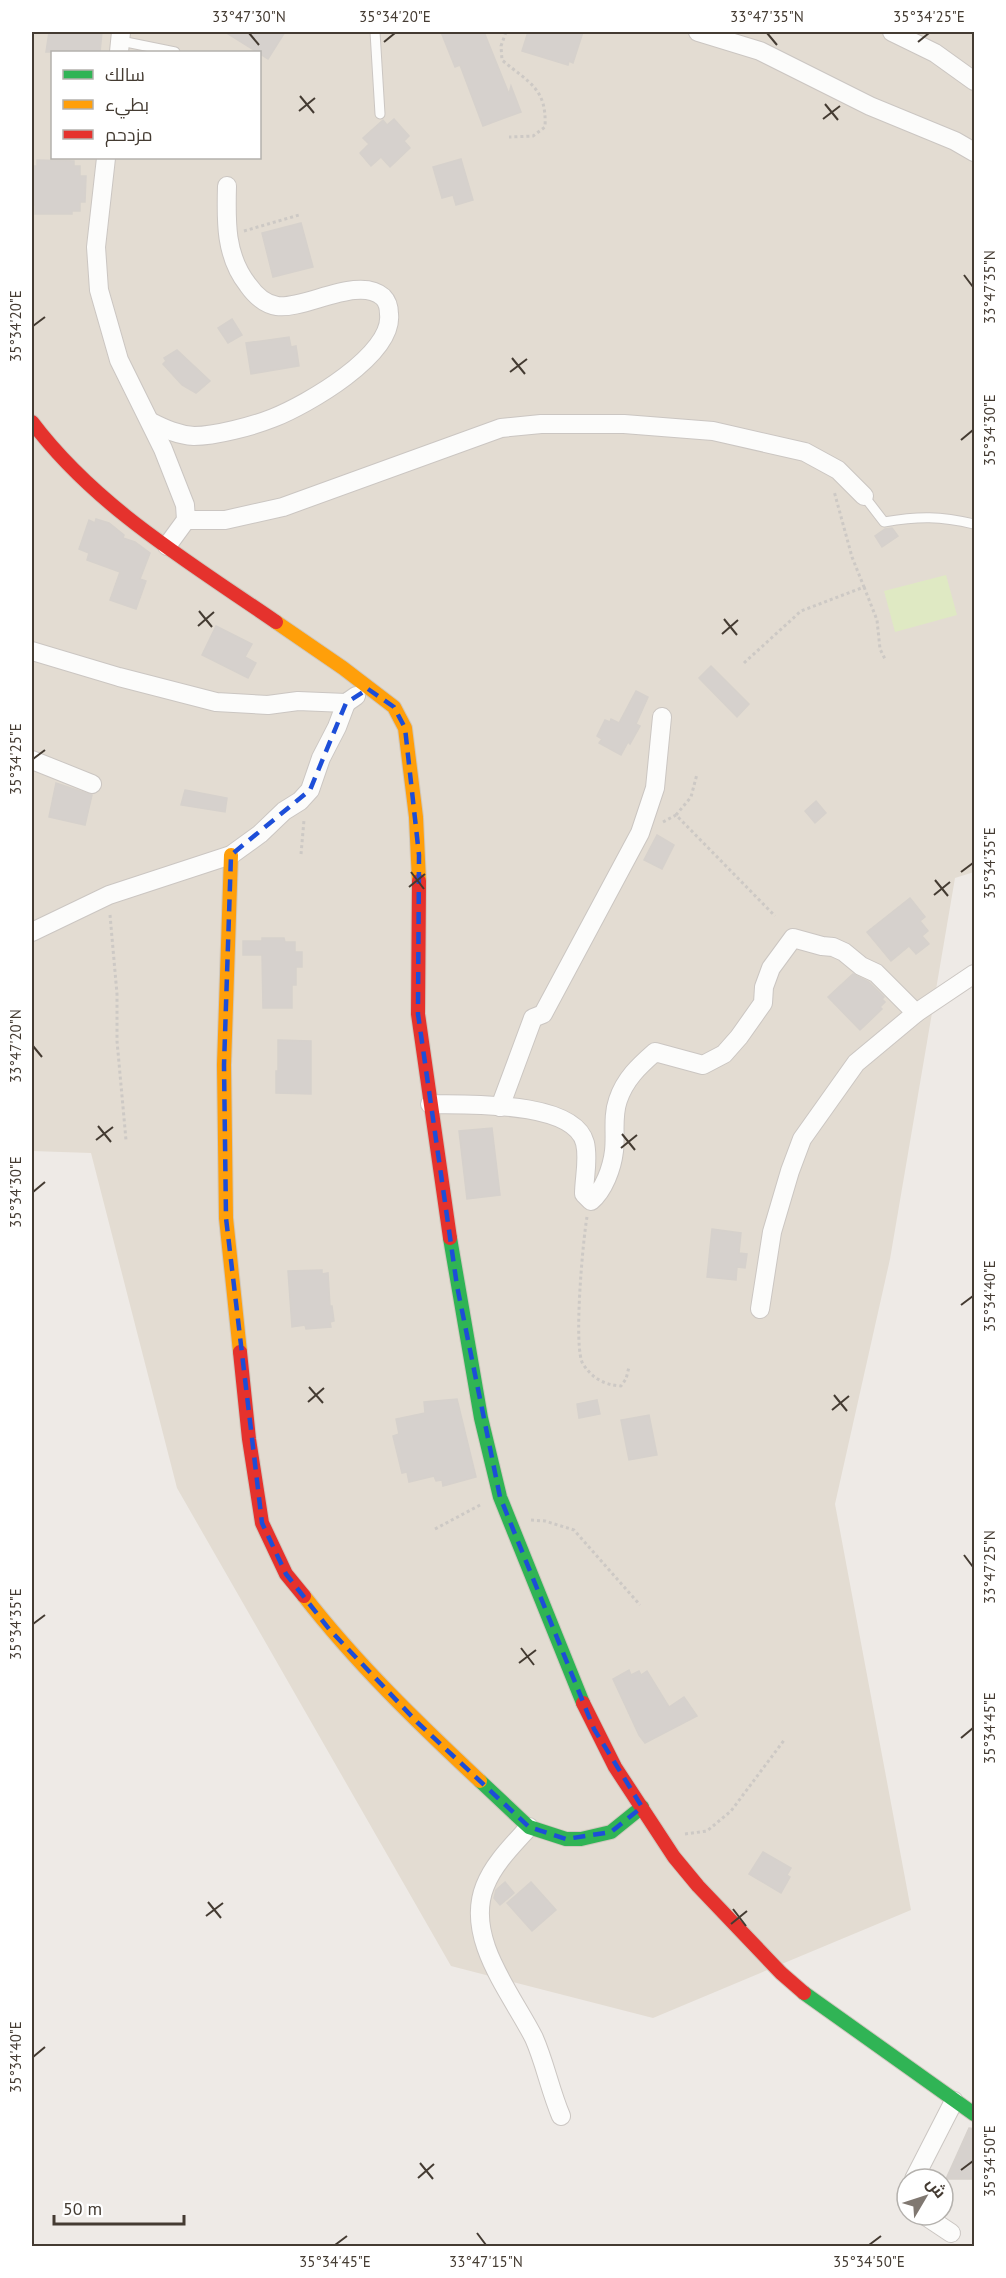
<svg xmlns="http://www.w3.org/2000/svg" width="1006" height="2278" viewBox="0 0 1006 2278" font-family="'PT Sans',Cairo,sans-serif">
<rect width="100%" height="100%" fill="#eeeae6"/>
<path fill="#e3dcd2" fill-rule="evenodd" d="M32,32H974V872L955,878L890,1259L835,1504L911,1910L653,2018L451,1966L177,1488L91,1153L32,1151ZM52,52H260V158H52Z"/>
<polygon fill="#dfe9c3" points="946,575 957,615 895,632 884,591"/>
<g fill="#d6d1cd" stroke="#d6d1cc" stroke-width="1.5">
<polygon points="49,32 102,32 100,52 46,52"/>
<polygon points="225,32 285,32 268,59"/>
<polygon points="441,32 484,32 509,94 511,86 521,112 483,126 460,65 455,67"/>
<polygon points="528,32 553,32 566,35 567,32 583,32 573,63 569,61 568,65 522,51"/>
<polygon points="394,119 409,136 404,141 410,148 390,167 381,157 371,166 360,153 369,144 363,138 383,120 387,125"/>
<polygon points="461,159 473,200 456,205 453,195 442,198 433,167"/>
<polygon points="37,160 74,161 74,166 80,166 80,176 86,176 85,202 80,202 80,211 72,211 72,214 35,214 35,205 32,205 32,166 37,166"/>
<polygon points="301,223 313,267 273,277 262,233"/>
<polygon points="232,319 242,335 228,343 218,328"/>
<polygon points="289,337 291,347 296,346 299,366 251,374 246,343"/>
<polygon points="177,350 210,381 196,393 182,385 163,364 166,361 164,358"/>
<polygon points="96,519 109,523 124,535 123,538 135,542 150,553 140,579 146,581 136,609 110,600 120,572 87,560 89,553 79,549 89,520 95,523"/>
<polygon points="892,528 898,536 882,547 875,536 885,529"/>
<polygon points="216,626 252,644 245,657 256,663 248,678 202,655"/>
<polygon points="711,666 749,704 737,717 699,678"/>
<polygon points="636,691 648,697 636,724 640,726 630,744 628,742 621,755 599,743 602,739 597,736 605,720 610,722 611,719 619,723"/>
<polygon points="56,783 92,795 85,825 49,817"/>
<polygon points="185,790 227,798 225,812 181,805"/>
<polygon points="816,801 826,813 815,823 805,811"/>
<polygon points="657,835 674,845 662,869 644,860"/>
<polygon points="910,898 925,917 920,921 928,931 922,936 929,944 916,954 909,946 891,961 867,932"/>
<polygon points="262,938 284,938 285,942 295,942 295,952 302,952 302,967 296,967 296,985 292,985 292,1008 263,1008 262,955 243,955 243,941 262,941"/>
<polygon points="853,974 869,982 884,997 882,999 885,1002 880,1007 882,1009 860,1030 828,997"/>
<polygon points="278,1040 311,1041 311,1094 276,1093 276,1071 278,1071"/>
<polygon points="492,1128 500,1195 467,1199 459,1131"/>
<polygon points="712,1229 741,1233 739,1253 747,1254 745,1268 737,1267 736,1280 707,1277"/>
<polygon points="322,1270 322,1274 328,1273 330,1306 332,1306 334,1321 330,1322 331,1327 306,1329 305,1325 292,1327 288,1271"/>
<polygon points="457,1399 476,1477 443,1486 442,1480 436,1481 434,1476 409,1482 407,1472 402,1473 393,1436 399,1434 396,1419 425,1413 424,1402"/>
<polygon points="597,1400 600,1414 579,1418 577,1404"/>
<polygon points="649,1415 657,1455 629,1460 621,1420"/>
<polygon points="629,1670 631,1675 639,1671 641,1675 647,1671 669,1707 684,1697 697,1716 645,1743 639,1735 613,1679"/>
<polygon points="763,1852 791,1868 787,1875 790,1877 781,1893 749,1874"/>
<polygon points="505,1882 514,1893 500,1905 494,1898 496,1890"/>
<polygon points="531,1882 556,1910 532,1931 507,1903"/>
<polygon points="969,2128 975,2129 975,2179 946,2179"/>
</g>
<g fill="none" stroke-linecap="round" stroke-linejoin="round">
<g stroke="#cbc6c2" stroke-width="11">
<g id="lane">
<polyline points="375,32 380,114"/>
<polyline points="121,41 175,52"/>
<path d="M864,496L884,522C919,516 940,516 974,524"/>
</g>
</g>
<g stroke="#cbc6c2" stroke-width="20">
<g id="street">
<polyline points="698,32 760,51 870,106 955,141 974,152"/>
<polyline points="892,32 935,53 974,81"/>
<polyline points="119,52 121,32"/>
<polyline points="106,158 96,247 99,290 119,360 163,449 185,505 186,520 167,546"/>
<path d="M151,422C165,429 178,435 194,436C215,436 253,426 273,418C306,405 394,355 389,314C389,308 387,301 383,297C359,275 304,310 277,306C264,304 255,295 248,285C225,256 226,221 227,186"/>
<polyline points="186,520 225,520 283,507 501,428 541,424 624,424 713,431 805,452 838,470 864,496"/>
<polyline points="32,651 119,677 216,702 268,705 298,701 346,703 356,696"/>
<polyline points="32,760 92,784"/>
<polyline points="32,932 109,895 231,855 260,834 284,811 300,801 310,790 321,758 337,727 346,703"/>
<path d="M430,1104C466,1105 574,1100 585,1143C589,1160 584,1178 584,1194L591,1201C604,1190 612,1168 614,1151C616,1134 612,1117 618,1100C625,1079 639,1066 655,1052L703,1065L724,1054L739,1037L763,1003L764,987L771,968L793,938L822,946L833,947L844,952L861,966L876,973L916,1013L974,974"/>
<polyline points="500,1107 533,1018 543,1014 640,833 655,788 662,717"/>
<polyline points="760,1309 772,1232 790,1171 802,1139 856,1063 916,1013"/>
<path d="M529,1827C513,1845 494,1863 485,1886C464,1938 512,1994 534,2038C545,2063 550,2090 561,2116"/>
<polyline points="914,2179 954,2101"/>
<polyline points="907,2199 907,2201"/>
<polyline points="924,2215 951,2233"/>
</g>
</g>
<g stroke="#cfc8be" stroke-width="16">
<g id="fast">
<polyline points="450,1238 481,1418 500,1497 583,1703"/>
<polyline points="480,1781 529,1827 566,1839 581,1839 611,1832 642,1807"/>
<polyline points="804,1993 974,2114"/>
</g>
</g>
<g stroke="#cfc8be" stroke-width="16">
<g id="slow">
<polyline points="276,622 343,668 394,707 405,728 416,817 419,881"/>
<polyline points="231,855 224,1065 226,1218 240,1352"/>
<path d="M304,1596C356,1663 418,1723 480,1781"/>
</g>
</g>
<g stroke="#cfc8be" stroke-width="16">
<g id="jam">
<path d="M32,422C96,507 189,562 276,622"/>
<polyline points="419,881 418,1014 450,1238"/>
<polyline points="240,1352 249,1439 262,1523 286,1574 304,1596"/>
<polyline points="583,1703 615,1767 674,1857 698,1886 781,1973 804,1993"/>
</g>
</g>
<g stroke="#cdc9c5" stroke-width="3" stroke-dasharray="3 3" stroke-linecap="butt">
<path d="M506,32L501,46L502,60C529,83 547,88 545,127L533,136L509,137"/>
<polyline points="244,231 299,215"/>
<polyline points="864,587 877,620 880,649 886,661"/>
<polyline points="744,663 801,611 864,587 852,557 834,491"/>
<polyline points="676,815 691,797 697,774"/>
<polyline points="663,822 676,815 775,916"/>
<polyline points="301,854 304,820"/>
<polyline points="110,915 117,994 117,1041 126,1140"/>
<path d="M587,1217C583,1239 573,1349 583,1364C592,1378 604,1385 621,1386L626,1379L629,1367"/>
<polyline points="531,1520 545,1521 574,1530 640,1605"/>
<polyline points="435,1529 482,1504"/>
<polyline points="685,1834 707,1831 731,1811 785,1739"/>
</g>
<use href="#lane" stroke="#fcfcfb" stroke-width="9"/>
<use href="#street" stroke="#fcfcfb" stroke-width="18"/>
<use href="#fast" stroke="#30b455" stroke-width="14"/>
<use href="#slow" stroke="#ff9f0a" stroke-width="14"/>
<use href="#jam" stroke="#e5322d" stroke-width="14"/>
</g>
<path fill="none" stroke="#1d4ed8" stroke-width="4.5" stroke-dasharray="12 8" stroke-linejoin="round" d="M368,689L394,707L405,728L419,855L418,1014L457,1286L500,1497L594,1729L642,1807L611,1832L566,1839L529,1827L417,1722L329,1629L286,1574L262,1523L226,1218L224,1065L231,855L310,790L346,703Z"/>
<path fill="none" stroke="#443b32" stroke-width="2" d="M249,33L259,45M767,33L777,45M384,42L395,33M918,42L929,33M300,96L314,113M825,104L838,120M299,111L315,98M823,119L840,106M964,275L973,287M33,326L45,317M512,358L525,374M510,372L527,359M961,440L973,430M199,611L212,627M724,619L737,635M198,626L214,612M722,634L738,620M33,759L45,750M411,872L424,889M961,872L973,863M935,880L948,896M409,887L425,874M934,895L950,882M33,1046L42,1057M98,1126L111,1142M622,1134L635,1150M96,1140L113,1127M621,1148L637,1135M33,1192L45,1182M961,1305L973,1296M309,1387L323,1403M834,1395L847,1411M308,1402L324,1388M832,1410L849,1396M964,1555L973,1567M33,1624L45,1615M521,1648L534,1665M519,1663L536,1650M961,1738L973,1728M208,1902L221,1918M733,1909L746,1926M206,1916L223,1903M731,1924L747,1911M33,2057L45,2047M420,2163L433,2179M961,2170L973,2161M418,2178L434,2164M477,2233L486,2245M335,2245L347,2236M869,2245L881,2236"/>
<rect width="1006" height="2278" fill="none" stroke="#ffffff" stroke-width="66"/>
<rect x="51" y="51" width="210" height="108" fill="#ffffff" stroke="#b4b1ad" stroke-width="1.5"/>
<rect x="63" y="70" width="30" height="9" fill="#30b455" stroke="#b4b1ad" stroke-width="1.5"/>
<text x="105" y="81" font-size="18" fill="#443b32">سالك</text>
<rect x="63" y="100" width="30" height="9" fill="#ff9f0a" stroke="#b4b1ad" stroke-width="1.5"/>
<text x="105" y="111" font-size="18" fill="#443b32">بطيء</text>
<rect x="63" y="130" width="30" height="9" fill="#e5322d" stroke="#b4b1ad" stroke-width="1.5"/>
<text x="105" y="141" font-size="18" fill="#443b32">مزدحم</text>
<g transform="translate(925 2197) rotate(51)"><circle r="28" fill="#ffffff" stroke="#b4b1ad" stroke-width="1.5"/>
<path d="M0-4.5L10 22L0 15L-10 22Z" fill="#807871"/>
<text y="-9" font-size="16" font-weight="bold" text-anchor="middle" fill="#443b32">ش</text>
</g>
<path d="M54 2215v9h130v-9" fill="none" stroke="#443b32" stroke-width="3"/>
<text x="63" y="2215" font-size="18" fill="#443b32" stroke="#ffffff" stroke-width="4.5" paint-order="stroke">50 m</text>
<rect x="33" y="33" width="940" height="2212" fill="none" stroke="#443b32" stroke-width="2"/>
<g font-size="15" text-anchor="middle" fill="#443b32">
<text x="249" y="22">33°47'30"N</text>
<text x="395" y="22">35°34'20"E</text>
<text x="767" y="22">33°47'35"N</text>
<text x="929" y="22">35°34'25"E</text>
<text transform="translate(990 287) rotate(-90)" y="5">33°47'35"N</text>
<text transform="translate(16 326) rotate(-90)" y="5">35°34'20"E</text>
<text transform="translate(990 430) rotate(-90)" y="5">35°34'30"E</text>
<text transform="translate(16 759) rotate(-90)" y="5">35°34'25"E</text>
<text transform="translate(990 863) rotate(-90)" y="5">35°34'35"E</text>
<text transform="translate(16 1046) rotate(-90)" y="5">33°47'20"N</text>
<text transform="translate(16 1192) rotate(-90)" y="5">35°34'30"E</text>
<text transform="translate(990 1296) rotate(-90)" y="5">35°34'40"E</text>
<text transform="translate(990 1567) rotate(-90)" y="5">33°47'25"N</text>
<text transform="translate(16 1624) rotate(-90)" y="5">35°34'35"E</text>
<text transform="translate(990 1728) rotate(-90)" y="5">35°34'45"E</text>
<text transform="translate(16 2057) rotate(-90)" y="5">35°34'40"E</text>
<text transform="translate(990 2161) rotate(-90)" y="5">35°34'50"E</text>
<text x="335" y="2267">35°34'45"E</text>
<text x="486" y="2267">33°47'15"N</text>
<text x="869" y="2267">35°34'50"E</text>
</g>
</svg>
